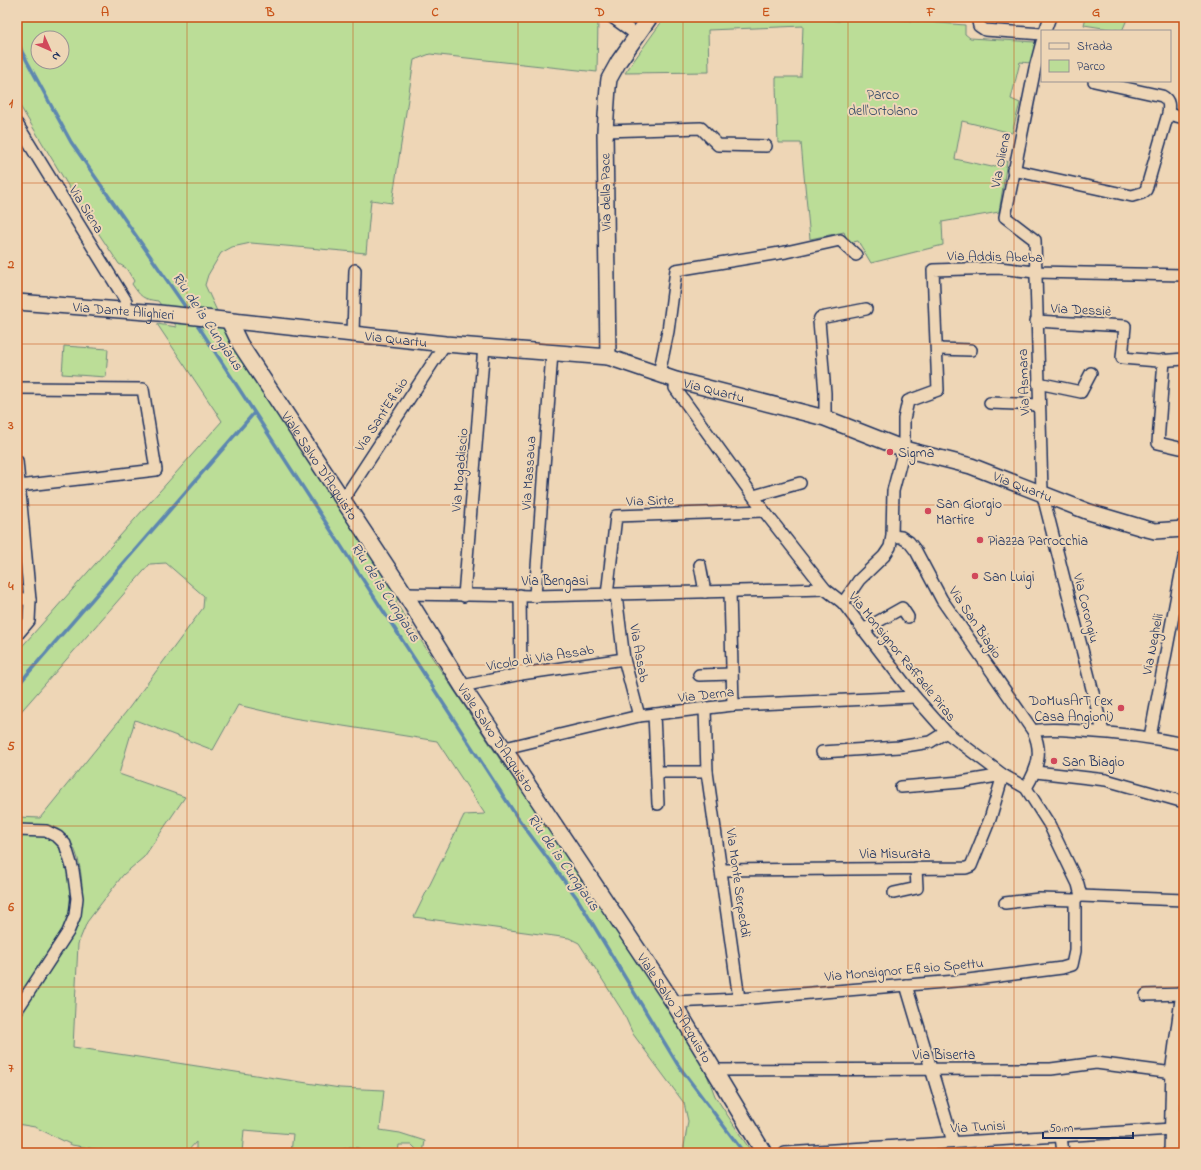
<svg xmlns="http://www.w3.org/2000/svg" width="1201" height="1170" viewBox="0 0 1201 1170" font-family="'Indie Flower',sans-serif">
<rect width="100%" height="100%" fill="#eed6b6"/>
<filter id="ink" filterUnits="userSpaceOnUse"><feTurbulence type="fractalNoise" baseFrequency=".025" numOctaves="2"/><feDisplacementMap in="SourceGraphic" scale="8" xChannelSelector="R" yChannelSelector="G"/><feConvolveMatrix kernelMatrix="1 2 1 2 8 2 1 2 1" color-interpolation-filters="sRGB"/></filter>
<g filter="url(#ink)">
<g fill="#bbdd97" stroke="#6b867a" fill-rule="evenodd">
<path d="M17,17H593L598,21L597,72L430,54L414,60L392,203L371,200L366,253L251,243L232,247L221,253L208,275L205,285L228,335L399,595L396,603L501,761L578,870L664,999L701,1059L715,1096L752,1153H683L688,1121L684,1103L633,1034L623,1012L579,943L569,938L414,917L464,815L485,814L437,741L293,718L238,705L213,750L135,720L119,774L185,797L144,857L123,875L87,922L78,944L73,1047L340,1088L384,1090L380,1130L400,1133L425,1141L423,1153H420L412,1145H399L398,1153H365L358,1148L350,1147L331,1153H291L293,1134L244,1130L242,1153H196V1142L186,1153H117L72,1145L35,1127L17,1124V1015L80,917C85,890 83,835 51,826C42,823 27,826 17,826V817L40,818L126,712L203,608L204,596L166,563L150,564L17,716V652L222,421L157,324L177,327L158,301C142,299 141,297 132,284L134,281L126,268L119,264L81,207L17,101ZM38,38H62V62H38Z"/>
<polygon points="665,17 798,17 839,21 847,17 863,17 965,25 965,34 970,38 1035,42 1031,63 1020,62 1011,99 1020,103 1012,133 962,121 955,159 992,167 1007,161 999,212 942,222 943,245 871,263 858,241 848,243 844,232 810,239 801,143 778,143 776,85 776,77 801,77 803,26 708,30 709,72 625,73"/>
<polygon points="1086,17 1128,17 1122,31 1084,25"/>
<polygon points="64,346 108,349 106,377 62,374"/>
<polygon points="17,834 39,835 51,839 60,849 69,877 71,909 67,927 17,1004"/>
</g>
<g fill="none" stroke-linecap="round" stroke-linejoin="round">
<g stroke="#5d87b0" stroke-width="3.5">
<polyline points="17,38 22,52 71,142 189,312"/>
<polyline points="195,321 517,817 577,898 678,1065 744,1153"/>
<polyline points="17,686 254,413"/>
</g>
<g stroke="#1b2f5e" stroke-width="14">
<g id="street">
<polyline points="612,17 637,35"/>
<polyline points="977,17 979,26 985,30 1042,34"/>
<polyline points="1045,31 1050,17"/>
<polyline points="1042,42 1035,68 1005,217 1035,240 1042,492 1103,732"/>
<polyline points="1168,114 1184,118"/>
<polyline points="17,124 126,301 123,311"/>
<polyline points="605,131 701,128 718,145 766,146"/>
<path d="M1013,170L1132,196L1142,193L1146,190L1168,114C1169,107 1170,100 1162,96L1094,81"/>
<polyline points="1036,321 1125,326 1122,358 1158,361 1184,359"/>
<polyline points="353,333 355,270"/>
<polyline points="937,349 971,350"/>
<polyline points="1164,360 1158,443 1184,449"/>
<polyline points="659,374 668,331 676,270 786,252 840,240 856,255"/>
<polyline points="676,380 675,388 764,511 825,589 843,603 915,697 946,732 1003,775 1026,788 1049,824 1078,884 1081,896"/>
<polyline points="1038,383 1081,392 1091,373"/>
<polyline points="17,388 143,389 156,470 19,486"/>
<polyline points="990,403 1039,405"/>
<polyline points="825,418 825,393 819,321 820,318 866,309"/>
<polyline points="17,461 30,600 29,621 17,635"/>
<polyline points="754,496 800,483"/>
<polyline points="343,500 445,344"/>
<path d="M892,536L901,537L909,542L916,551L942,600L1033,731C1043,752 1038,768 1026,788"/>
<polyline points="700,565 705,592"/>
<polyline points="730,592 733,705"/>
<polyline points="405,594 535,596 825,589"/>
<polyline points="520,595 521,674"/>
<polyline points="607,595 616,516 764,511"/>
<polyline points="616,595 624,659 639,716"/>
<polyline points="464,596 484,346"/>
<polyline points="535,596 552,352"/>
<polyline points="17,598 30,600"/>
<polyline points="843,603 859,580 884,556 890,547 892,536 893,491 904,449 904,419 908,401 938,390 933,270 999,268 1035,272 1184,275"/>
<polyline points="863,630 902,608 908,617"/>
<polyline points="699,675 732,674"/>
<polyline points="462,686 521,674 624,659"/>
<polyline points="705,709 707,772 739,999"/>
<polyline points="654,714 658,804"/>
<path d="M1033,731C1050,728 1066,730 1082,731C1117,733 1150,737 1184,744"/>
<polyline points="1150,737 1184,558"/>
<polyline points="505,748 639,716 733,705 915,697"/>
<polyline points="822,752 899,747 930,742 946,732"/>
<polyline points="657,772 707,772"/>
<polyline points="1036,772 1106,780 1184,802"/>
<polyline points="17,830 46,831 58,837 65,844 73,870 77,898 75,915 68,932 17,1010"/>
<polyline points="722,870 966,868 971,866 990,819 1003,775 961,782 901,787"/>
<polyline points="894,893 917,888 916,868"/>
<polyline points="1081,896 1184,900"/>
<polyline points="1005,903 1039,899 1075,900"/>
<polyline points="906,985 953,1142"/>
<polyline points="1146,995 1183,994"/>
<polyline points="673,1002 739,999 968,980 1062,968 1072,965 1075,951 1075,900"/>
<polyline points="713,1070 1051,1069 1096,1063 1173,1073"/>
<polyline points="1061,1136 1063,1153"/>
<polyline points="785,1153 1172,1129"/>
</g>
</g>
<g stroke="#1b2f5e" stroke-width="18">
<g id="secondary">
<path id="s1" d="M17,302L159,313L445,344L608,357L676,380L825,418L904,449L971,466L1089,512L1143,528L1155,531L1184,529"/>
<path id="s2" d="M229,321L240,344L405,594L462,686L673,1002L764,1153"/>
<polyline points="608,357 605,131 608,87 609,79 619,61 650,17"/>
<polyline points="1172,1153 1174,1066 1184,992"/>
</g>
</g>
<use href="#street" stroke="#eed6b6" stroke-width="11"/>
<use href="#secondary" stroke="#eed6b6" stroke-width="15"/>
</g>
</g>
<path fill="none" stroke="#c95318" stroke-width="1" stroke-opacity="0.55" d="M187,17V1153M353,17V1153M518,17V1153M683,17V1153M848,17V1153M1014,17V1153M17,183H1184M17,344H1184M17,505H1184M17,665H1184M17,826H1184M17,987H1184"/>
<g fill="#d1495b" stroke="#eed6b6" stroke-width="1.5">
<circle cx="890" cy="452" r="4"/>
<circle cx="928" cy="511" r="4"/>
<circle cx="980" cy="540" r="4"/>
<circle cx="975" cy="576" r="4"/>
<circle cx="1121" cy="708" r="4"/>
<circle cx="1054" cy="761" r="4"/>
</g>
<g text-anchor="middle" stroke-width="4" stroke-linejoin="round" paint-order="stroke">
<g font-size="14" fill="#334967" stroke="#eed6b6">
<text x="883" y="99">Parco<tspan x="883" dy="16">dell'Ortolano</tspan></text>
</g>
<g font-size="14" fill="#1b2f5e" stroke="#eed6b6">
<text transform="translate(1000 160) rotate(-79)" y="5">Via Oliena</text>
<text transform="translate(605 192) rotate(-91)" y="5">Via della Pace</text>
<text transform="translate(87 209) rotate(58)" y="5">Via Siena</text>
<text transform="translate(995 256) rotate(1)" y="5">Via Addis Abeba</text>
<text transform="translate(1081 309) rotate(3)" y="5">Via Dessiè</text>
<text dy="5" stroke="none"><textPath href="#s1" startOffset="107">Via Dante Alighieri</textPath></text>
<text dy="5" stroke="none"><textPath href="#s1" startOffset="381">Via Quartu</textPath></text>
<text transform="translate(1023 382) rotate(-92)" y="5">Via Asmara</text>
<text dy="5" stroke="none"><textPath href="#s1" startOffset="705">Via Quartu</textPath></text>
<text transform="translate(381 414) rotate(-57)" y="5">Via Sant'Efisio</text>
<text dy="5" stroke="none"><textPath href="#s2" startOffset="171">Viale Salvo D'Acquisto</textPath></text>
<text transform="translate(459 470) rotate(-85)" y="5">Via Mogadiscio</text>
<text transform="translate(528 473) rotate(-86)" y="5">Via Massaua</text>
<text dy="5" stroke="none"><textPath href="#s1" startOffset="1029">Via Quartu</textPath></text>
<text transform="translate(650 500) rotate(-2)" y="5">Via Sirte</text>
<text x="555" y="585">Via Bengasi</text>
<text transform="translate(1087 608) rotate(76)" y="5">Via Corongiu</text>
<text transform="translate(976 622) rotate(56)" y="5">Via San Biagio</text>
<text transform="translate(1152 644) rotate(-79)" y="5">Via Neghelli</text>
<text transform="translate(640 653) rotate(80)" y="5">Via Assab</text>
<text transform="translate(903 656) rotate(51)" y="5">Via Monsignor Raffaele Piras</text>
<text transform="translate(540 657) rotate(-9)" y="5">Vicolo di Via Assab</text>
<text transform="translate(706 694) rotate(-6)" y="5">Via Derna</text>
<text dy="5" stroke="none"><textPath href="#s2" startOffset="495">Viale Salvo D'Acquisto</textPath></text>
<text x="895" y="858">Via Misurata</text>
<text transform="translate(739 883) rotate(82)" y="5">Via Monte Serpeddì</text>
<text transform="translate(904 969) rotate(-5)" y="5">Via Monsignor Efisio Spettu</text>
<text dy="5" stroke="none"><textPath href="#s2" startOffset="819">Viale Salvo D'Acquisto</textPath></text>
<text x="944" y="1059">Via Biserta</text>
<text transform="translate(978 1126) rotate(-3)" y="5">Via Tunisi</text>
</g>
<g font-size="14" fill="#1b2f5e" stroke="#eed6b6" text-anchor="start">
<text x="898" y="457">Sigma</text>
<text x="936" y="508">San Giorgio<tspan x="936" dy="16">Martire</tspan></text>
<text x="988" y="545">Piazza Parrocchia</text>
<text x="983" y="581">San Luigi</text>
<text x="1113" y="705" text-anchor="end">DoMusArT (ex<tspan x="1113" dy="16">Casa Angioni)</tspan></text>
<text x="1062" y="766">San Biagio</text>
</g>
<g font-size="15" font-style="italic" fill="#2c4573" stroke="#eed6b6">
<text transform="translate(208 321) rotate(56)" y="5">Riu de is Cungiaus</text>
<text transform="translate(386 592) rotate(57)" y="5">Riu de is Cungiaus</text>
<text transform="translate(564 862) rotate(55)" y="5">Riu de is Cungiaus</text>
</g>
</g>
<rect width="1201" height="1170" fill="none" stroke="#eed6b6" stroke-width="44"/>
<rect x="1041" y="30" width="130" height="52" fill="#eed6b6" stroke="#9a9393"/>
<rect x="1049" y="43" width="20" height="6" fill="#eed6b6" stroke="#9a9393"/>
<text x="1077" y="50" font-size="12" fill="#1b2f5e">Strada</text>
<rect x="1049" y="60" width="20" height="12" fill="#bbdd97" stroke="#9a9393"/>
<text x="1077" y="70" font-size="12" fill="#1b2f5e">Parco</text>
<g transform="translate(50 50) rotate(135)"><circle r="19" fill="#eed6b6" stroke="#9a9393"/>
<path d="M0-3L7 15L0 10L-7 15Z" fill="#d1495b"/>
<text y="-6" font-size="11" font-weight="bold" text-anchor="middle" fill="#1b2f5e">N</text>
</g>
<path d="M1043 1132v6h90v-6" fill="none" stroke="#1b2f5e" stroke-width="2"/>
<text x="1049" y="1132" font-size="12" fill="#1b2f5e" stroke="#eed6b6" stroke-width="3" paint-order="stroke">50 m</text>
<rect x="22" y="22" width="1157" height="1126" fill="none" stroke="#c95318" stroke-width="1.5"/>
<g font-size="13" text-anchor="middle" font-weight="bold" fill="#c95318">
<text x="105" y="16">A</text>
<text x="270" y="16">B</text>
<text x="435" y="16">C</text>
<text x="600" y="16">D</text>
<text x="766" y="16">E</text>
<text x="931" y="16">F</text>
<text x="1096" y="16">G</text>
<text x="11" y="107">1</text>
<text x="11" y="268">2</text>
<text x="11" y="429">3</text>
<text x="11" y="590">4</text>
<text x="11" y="750">5</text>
<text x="11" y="911">6</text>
<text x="11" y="1072">7</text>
</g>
</svg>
